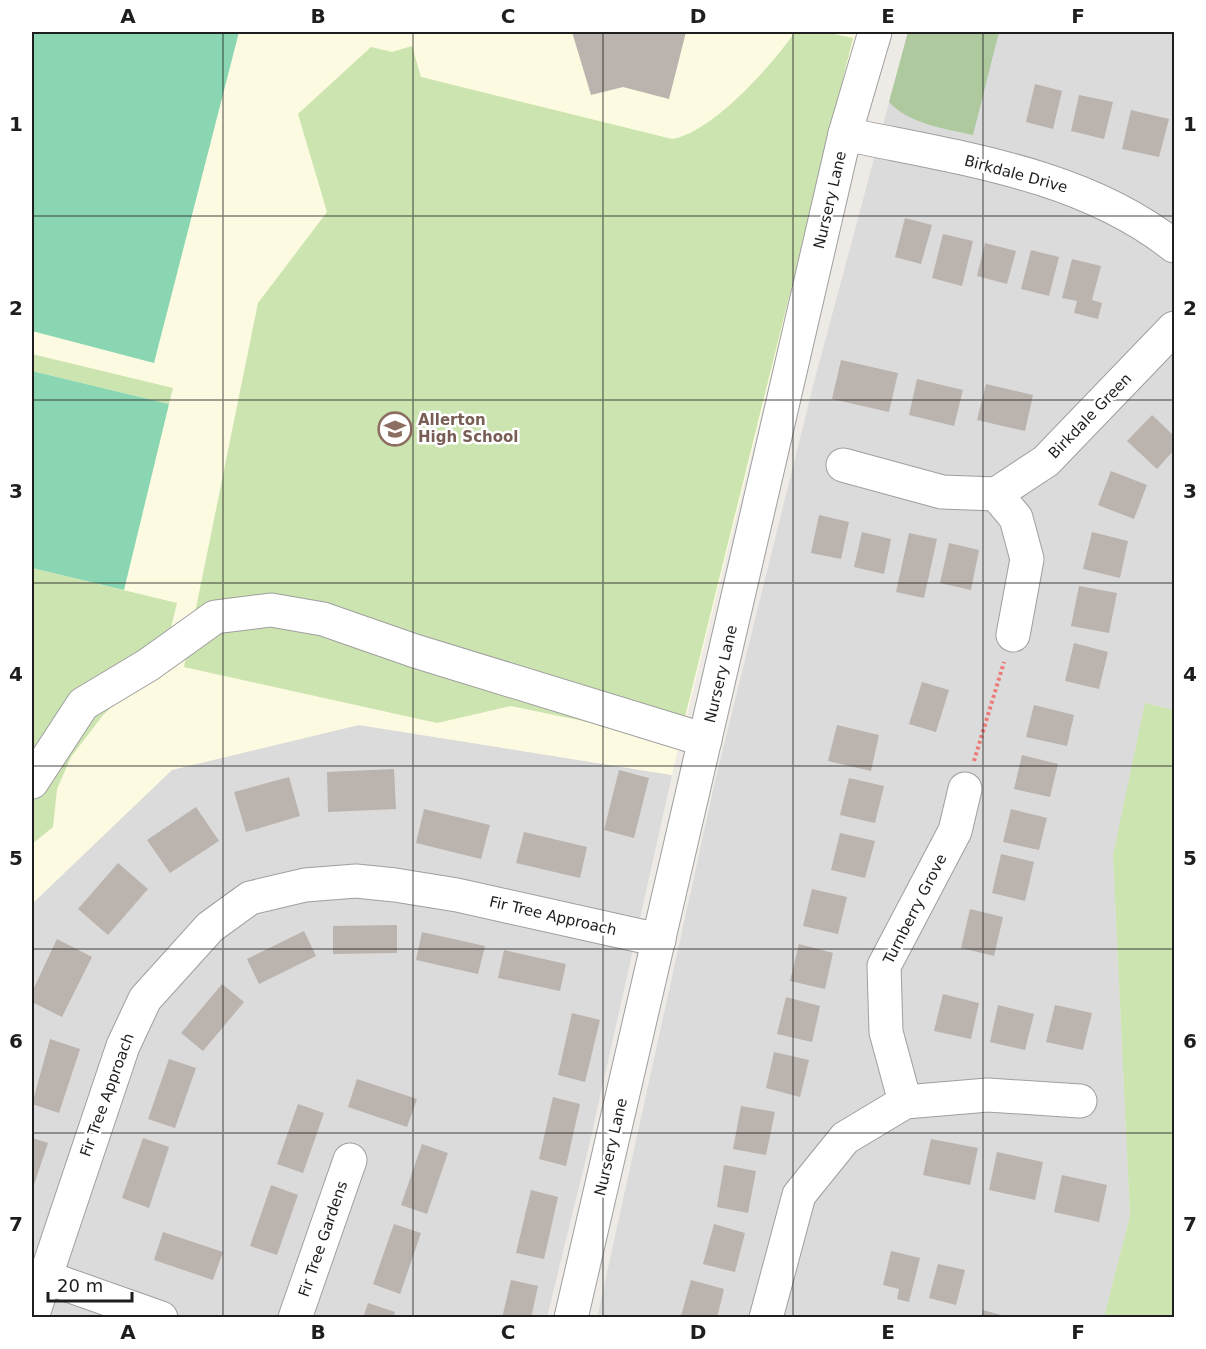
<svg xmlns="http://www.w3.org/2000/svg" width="1206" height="1349" viewBox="0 0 1206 1349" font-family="'DejaVu Sans',sans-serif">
<rect width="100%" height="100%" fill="#eeeae5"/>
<g fill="#dcdbdb">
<polygon points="908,32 1174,32 1174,710 1146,703 1113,855 1130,1216 1104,1317 597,1318 716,777 813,386"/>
<polygon points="359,725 672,775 589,1146 547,1317 32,1318 32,896 167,768"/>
</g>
<polygon fill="#fcfae0" points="32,32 861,32 831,133 672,775 359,725 172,770 32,904"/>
<g fill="#cce4af">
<path d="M795,32H824L853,38L679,741L511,706L437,723L184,667L258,303L327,212L298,114L371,47L392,52L412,46L421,77L672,139C713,132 772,65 795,32Z"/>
<polygon points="32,354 173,388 169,404 32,371"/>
<polygon points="32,568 177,603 163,660 103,715 71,757 57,789 53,827 32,844"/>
<polygon points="1145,703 1174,710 1174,1317 1104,1317 1130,1216 1113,855"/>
</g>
<path fill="#adc99d" d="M908,32H999L973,135C946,129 909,124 889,102Z"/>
<g fill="#8ad6b3">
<polygon points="32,32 239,32 154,363 32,331"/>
<polygon points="32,371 169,404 124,590 32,568"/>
</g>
<g fill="#bbb3ae">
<polygon points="572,32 686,32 669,99 623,87 591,95"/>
<polygon points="1035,84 1062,91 1053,129 1026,122"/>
<polygon points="1079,95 1113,102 1104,139 1071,131"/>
<polygon points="1131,110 1169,119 1159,157 1122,149"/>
<polygon points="905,218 932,225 921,264 895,257"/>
<polygon points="943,234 973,241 962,286 932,278"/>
<polygon points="985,243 1016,251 1007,284 977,276"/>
<polygon points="1031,250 1059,257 1049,296 1021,289"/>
<polygon points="1072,259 1101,266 1092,300 1102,303 1098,319 1074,313 1077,301 1062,298"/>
<polygon points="841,360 898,373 889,412 832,399"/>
<polygon points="917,379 963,390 954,426 909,415"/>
<polygon points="986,384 1033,395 1025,431 977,420"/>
<polygon points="1152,415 1174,436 1174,450 1157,469 1127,441"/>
<polygon points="1111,471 1147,485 1134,519 1098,505"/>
<polygon points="819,515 849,522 841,559 811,553"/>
<polygon points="862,532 891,539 884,574 854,567"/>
<polygon points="1092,532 1128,541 1120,578 1083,569"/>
<polygon points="909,533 937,539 924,598 896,592"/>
<polygon points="949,543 979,550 971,590 940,583"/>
<polygon points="1079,586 1117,593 1109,633 1071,626"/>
<polygon points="1074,643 1108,652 1099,689 1065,681"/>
<polygon points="922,682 949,690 936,732 909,724"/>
<polygon points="1034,705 1074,715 1067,746 1026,737"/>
<polygon points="837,725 879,735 871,771 828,761"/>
<polygon points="1022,755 1058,764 1050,797 1014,789"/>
<polygon points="394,769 396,809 328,812 327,772"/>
<polygon points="619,770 649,778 634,838 604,830"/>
<polygon points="289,777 300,816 246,832 234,792"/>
<polygon points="849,778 884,786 875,823 840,815"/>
<polygon points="196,807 219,841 170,873 147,840"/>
<polygon points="424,809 490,825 481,859 416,843"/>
<polygon points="1011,809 1047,818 1039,850 1003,842"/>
<polygon points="524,832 587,847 580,878 516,863"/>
<polygon points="840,833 875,841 865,878 831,870"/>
<polygon points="1001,854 1034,862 1025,901 992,893"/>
<polygon points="118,863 148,889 108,935 78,909"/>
<polygon points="812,889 847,897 838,934 803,926"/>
<polygon points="970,909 1003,917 994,956 961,948"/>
<polygon points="397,925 397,953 333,954 333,926"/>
<polygon points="304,931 316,956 259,984 247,959"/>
<polygon points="422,932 485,946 478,974 416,960"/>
<polygon points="57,939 92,957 62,1017 32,1002 32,992"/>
<polygon points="799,944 833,953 825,989 790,981"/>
<polygon points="504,950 566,964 560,991 498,978"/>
<polygon points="222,984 244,1002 203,1051 181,1033"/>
<polygon points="943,994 979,1003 971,1039 934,1031"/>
<polygon points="786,997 820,1006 812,1042 777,1034"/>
<polygon points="998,1005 1034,1014 1025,1050 990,1042"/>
<polygon points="1055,1005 1092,1013 1083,1050 1046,1042"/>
<polygon points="572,1013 600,1020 585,1082 558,1075"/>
<polygon points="50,1039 80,1049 59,1113 32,1104"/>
<polygon points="774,1052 809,1060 800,1097 766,1088"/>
<polygon points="169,1059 196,1068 175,1128 148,1119"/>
<polygon points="357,1079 417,1099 407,1127 348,1107"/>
<polygon points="553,1097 580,1104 566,1166 539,1159"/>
<polygon points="298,1104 324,1113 303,1173 277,1164"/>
<polygon points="741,1106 775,1112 766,1155 733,1149"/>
<polygon points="32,1138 48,1143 32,1191"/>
<polygon points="143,1138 169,1147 149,1208 122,1198"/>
<polygon points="931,1139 978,1148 970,1185 923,1175"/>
<polygon points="422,1144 448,1153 427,1214 401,1205"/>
<polygon points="997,1152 1043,1162 1035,1200 989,1190"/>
<polygon points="724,1165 756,1171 748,1213 717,1207"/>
<polygon points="1062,1175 1107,1185 1099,1222 1054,1212"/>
<polygon points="271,1185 298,1195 277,1255 250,1246"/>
<polygon points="531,1190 558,1197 544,1259 516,1253"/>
<polygon points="394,1224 421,1233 400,1294 373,1284"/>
<polygon points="714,1224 745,1233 735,1272 703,1264"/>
<polygon points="163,1232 223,1252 213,1280 154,1260"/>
<polygon points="891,1251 920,1258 909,1302 897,1299 899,1289 883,1285"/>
<polygon points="938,1264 965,1270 956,1305 929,1298"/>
<polygon points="511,1280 538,1286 531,1318 502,1318"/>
<polygon points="691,1280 724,1289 717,1318 681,1316"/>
<polygon points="368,1303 395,1312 393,1318 363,1318"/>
<polygon points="983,1310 1008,1317 1008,1318 981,1318"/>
</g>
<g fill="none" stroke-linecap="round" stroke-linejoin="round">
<g stroke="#9f9f9f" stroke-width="35">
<g id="minor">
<path d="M845,134C958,158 1082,173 1174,246"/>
<polyline points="843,465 942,492 996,494 1046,461 1174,328"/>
<polyline points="996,494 1016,518 1027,559 1013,635"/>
<polyline points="32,782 83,704 148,665 215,617 271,610 323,619 415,651 705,740"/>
<polyline points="905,1102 886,1032 884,966 955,831 965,789"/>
<polyline points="45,1277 161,1318"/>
<polyline points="32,1317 123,1046 145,999 210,927 250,898 305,885 356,881 395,885 457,895 659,940"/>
<polyline points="295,1318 350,1160"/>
<polyline points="571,1318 845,134 875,32"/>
<polyline points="766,1318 799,1195 845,1138 905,1102 988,1095 1080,1101"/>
</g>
</g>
<polyline stroke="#ed7b77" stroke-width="4" stroke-dasharray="3 3" stroke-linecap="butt" points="974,761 1004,662"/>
<use href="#minor" stroke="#fff" stroke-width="33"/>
</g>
<path fill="none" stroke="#1e1e1e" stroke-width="1.5" stroke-opacity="0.55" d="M223,32V1318M413,32V1318M603,32V1318M793,32V1318M983,32V1318M32,216H1174M32,400H1174M32,583H1174M32,766H1174M32,949H1174M32,1133H1174"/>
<defs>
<g id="school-ring" transform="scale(1.725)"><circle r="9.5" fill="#fff" stroke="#8d6e63" stroke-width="1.5"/><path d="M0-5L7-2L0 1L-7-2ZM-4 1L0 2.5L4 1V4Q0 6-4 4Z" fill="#8d6e63"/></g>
</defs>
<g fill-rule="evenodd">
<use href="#school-ring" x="395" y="429"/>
</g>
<g text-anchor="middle" stroke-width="5" stroke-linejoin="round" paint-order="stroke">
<g font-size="15" fill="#1e1e1e" stroke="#fff">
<text transform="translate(1016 174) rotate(15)" y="5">Birkdale Drive</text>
<text transform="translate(830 200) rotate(-77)" y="5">Nursery Lane</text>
<text transform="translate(1090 416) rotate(-46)" y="5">Birkdale Green</text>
<text transform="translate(721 674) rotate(-77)" y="5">Nursery Lane</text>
<text transform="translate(915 909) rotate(-63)" y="5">Turnberry Grove</text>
<text transform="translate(553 916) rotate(13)" y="5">Fir Tree Approach</text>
<text transform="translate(107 1095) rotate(-70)" y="5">Fir Tree Approach</text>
<text transform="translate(611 1147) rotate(-77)" y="5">Nursery Lane</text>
<text transform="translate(323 1239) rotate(-71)" y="5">Fir Tree Gardens</text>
</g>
<g font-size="15" font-weight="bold" fill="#785e54" stroke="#fff" text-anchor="start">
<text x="418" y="425">Allerton<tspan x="418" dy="17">High School</tspan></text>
</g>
</g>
<rect width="1206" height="1349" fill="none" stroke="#ffffff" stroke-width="66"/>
<path d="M48 1292v9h84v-9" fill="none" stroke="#1e1e1e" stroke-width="3"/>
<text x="57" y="1292" font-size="18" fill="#1e1e1e" stroke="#ffffff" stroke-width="4.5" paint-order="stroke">20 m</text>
<rect x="33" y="33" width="1140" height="1283" fill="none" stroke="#1e1e1e" stroke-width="2"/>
<g font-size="20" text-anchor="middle" font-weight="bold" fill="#1e1e1e">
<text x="128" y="23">A</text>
<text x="318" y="23">B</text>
<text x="508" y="23">C</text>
<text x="698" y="23">D</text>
<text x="888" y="23">E</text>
<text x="1078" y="23">F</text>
<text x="16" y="131">1</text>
<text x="1190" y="131">1</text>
<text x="16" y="315">2</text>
<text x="1190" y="315">2</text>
<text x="16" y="498">3</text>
<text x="1190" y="498">3</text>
<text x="16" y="681">4</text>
<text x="1190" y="681">4</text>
<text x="16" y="865">5</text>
<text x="1190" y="865">5</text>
<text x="16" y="1048">6</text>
<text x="1190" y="1048">6</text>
<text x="16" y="1231">7</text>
<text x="1190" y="1231">7</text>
<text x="128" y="1339">A</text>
<text x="318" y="1339">B</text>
<text x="508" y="1339">C</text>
<text x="698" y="1339">D</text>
<text x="888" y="1339">E</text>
<text x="1078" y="1339">F</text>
</g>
</svg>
